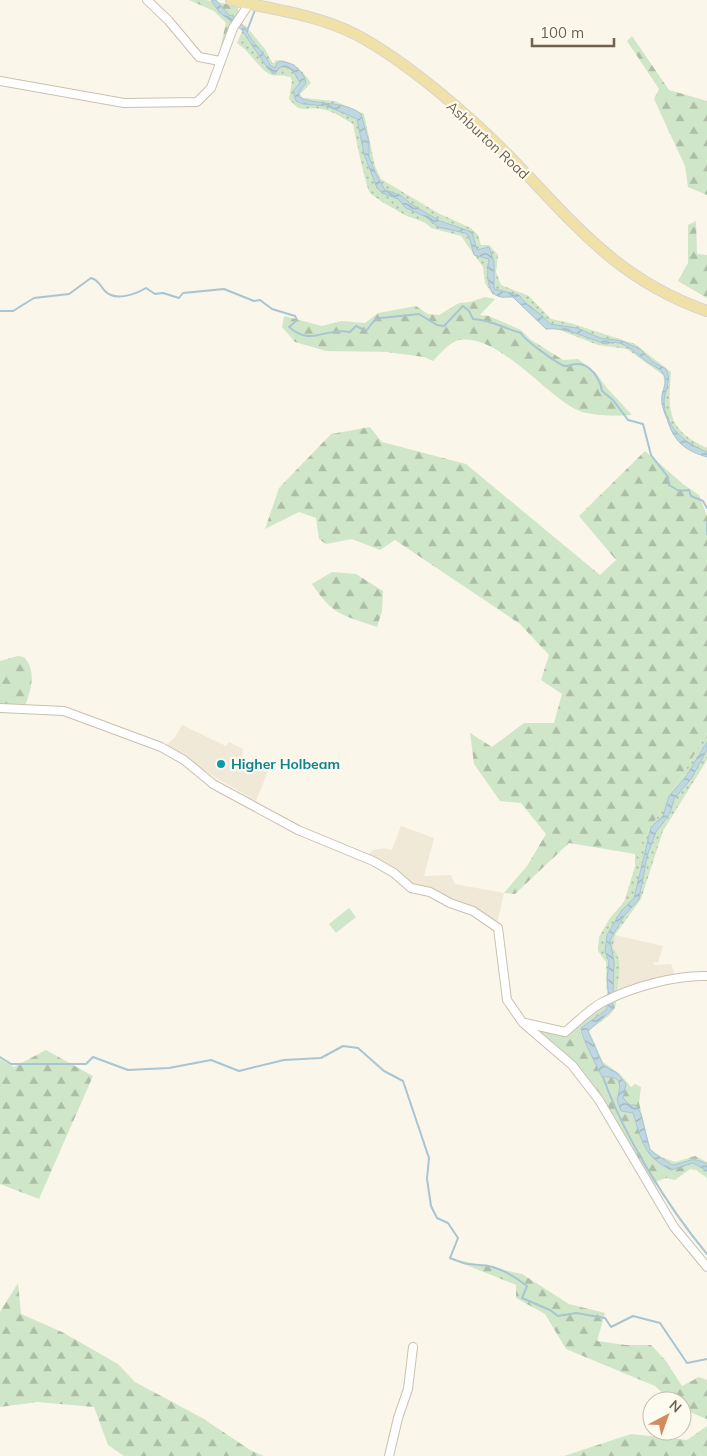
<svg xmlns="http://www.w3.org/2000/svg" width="707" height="1456" viewBox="0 0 707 1456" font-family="Mulish,sans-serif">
<defs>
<pattern id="grass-dots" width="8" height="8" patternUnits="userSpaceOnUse" patternTransform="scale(1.25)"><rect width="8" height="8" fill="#d0e6c9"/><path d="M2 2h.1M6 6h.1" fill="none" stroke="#adbea6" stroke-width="1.8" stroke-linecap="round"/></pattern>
<pattern id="forest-firs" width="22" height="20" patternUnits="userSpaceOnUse" patternTransform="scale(1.25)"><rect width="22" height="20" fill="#d0e6c9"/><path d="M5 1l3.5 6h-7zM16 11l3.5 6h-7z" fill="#adbea6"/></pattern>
<pattern id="water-waves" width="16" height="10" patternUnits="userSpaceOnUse" patternTransform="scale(1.25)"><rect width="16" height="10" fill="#bfd7e1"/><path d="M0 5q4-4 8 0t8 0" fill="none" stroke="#a0b2b9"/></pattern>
</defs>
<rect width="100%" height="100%" fill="#faf6e9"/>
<g fill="#f1e9d8">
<polygon points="182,725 226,746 229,742 243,749 242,759 268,771 256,801 191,763 167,745 175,737"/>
<polygon points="401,826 434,838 424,876 451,875 455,884 504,893 497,923 414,887 408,883 404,875 368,855 373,850 384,848 392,850"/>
<polygon points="615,935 663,946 658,963 654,962 654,965 671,964 675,976 616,994 613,948"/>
</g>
<g fill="url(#grass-dots)">
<path d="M245,25L265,49L273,64L276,60C293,60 301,69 311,83L300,94L303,98L335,101L364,114L375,166L381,179L438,213L471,228L478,235L481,245H489L498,255L496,272L501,285L529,296L551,319L570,323L635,344L671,372C668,413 667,429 707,448V457C688,451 675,443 668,424C666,415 661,408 661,398C662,389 666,384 663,375L627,349L598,345L557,329H546L513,298L493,295L485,283L483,267L461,236L431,228C425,220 412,219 403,214C395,209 376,199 370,193C366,188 355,135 353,124C343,118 333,111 321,109C305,106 302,115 289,99L292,81L290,77C282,74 273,78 266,72C255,63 250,52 237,43Z"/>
<polygon points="707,733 707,742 685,778 669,796 663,816 651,827 634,898 626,906 606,938 605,951 610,962 607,979 609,998 607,999 606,962 598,951 599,937 610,918 624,902 635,867 635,854 705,736"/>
<path d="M707,750V760L663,831L641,899L615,935L613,948C624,960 618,980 616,994L613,997V958L610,940L624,916L639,899L647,856L656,832L669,815L674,799L691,779Z"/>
</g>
<g fill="url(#forest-firs)" fill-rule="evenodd">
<polygon points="189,0 205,0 238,6 238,13 220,49 226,23 214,11"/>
<polygon points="632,36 669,90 707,101 707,195 688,187 685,166 654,99 659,89 627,41"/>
<polygon points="696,221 697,254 707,255 707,298 678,281 688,263 688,225"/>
<path d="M485,297L495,299L480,315L489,316L521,330L530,339L563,360L578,359L596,373L606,387L632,415C618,416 587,416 575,409C544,393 493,329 456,341C448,344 439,355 433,361L424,357L387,352L326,351L295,342L282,327L284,316L322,326L341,321L365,323L378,313L416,306L428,314L439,315L459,303L470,302Z"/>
<polygon points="370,427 382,442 466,464 600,575 616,560 579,516 645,451 683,484 699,495 707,516 707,733 635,854 569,843 515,894 504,893 527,866 546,834 521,803 500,801 474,764 470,733 492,747 524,723 554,723 562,694 541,680 549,655 520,624 395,540 380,550 352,539 326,544 319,539 316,518 299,512 265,529 279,488 331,434"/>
<path d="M332,572L356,574L383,591L382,611L377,627C343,615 333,616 312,584Z"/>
<path d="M18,656L24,657C37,672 31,689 25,706H0V661Z"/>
<path d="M615,997C621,1014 598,1021 589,1031L603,1062L620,1074L631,1087L635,1084L641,1087L639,1103L650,1148L658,1156L675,1162L695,1156L707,1162V1178L696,1170L690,1169L675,1180L666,1178L655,1182L659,1201L600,1099L573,1064L530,1023L565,1033L597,1005ZM609,999H613L612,1011L588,1031L604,1067L605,1078L602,1077L580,1032L581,1028L606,1010Z"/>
<polygon points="46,1050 93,1076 39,1199 0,1184 0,1059 14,1067"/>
<polygon points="449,1258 522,1274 569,1304 605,1313 597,1341 626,1345 651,1345 666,1361 682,1386 699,1377 707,1380 707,1419 682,1409 682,1401 671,1401 655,1386 566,1349 545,1314 516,1298 516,1285"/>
<polygon points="18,1283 21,1314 62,1332 118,1364 135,1382 204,1419 250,1450 264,1456 124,1456 108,1445 94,1407 37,1402 0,1407 0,1312"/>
<polygon points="707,1426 707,1456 564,1456 631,1434 687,1440"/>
</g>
<polygon fill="#d0e6c9" points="349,908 356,917 336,933 329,924"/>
<g fill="url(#water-waves)" stroke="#a7c5d2">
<path d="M211,0H216L230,16L233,15L234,19C246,24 245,31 252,40C260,50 265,55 271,66L275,68L277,63L282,61L294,65L304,76L306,83L299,92V97C316,106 344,100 361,114L369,142V157L376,174L385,190L400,195L411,204L440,221L472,232L477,250L489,247L494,262V289L519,295C527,307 541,312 550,324L577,328L600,338L622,341L640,349L653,362L666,369C672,380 665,390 664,400C664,427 686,444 707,452V457C687,451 676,444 669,424C666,415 661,407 662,398C662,390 668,383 664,375C661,369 655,367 649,363C636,355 624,337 606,344C585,338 568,327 546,329L513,297C509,296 506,298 501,297C485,294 487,271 489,259L474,255L469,236L465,233L438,227L426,217L406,208L398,199L382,193L377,188L364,154L357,119L327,106L303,104L296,101L293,91L300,83L294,72L287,67H280L275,74L268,69L242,30L219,12Z"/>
<polygon points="707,742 707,750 691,779 674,799 670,813 656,832 647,856 639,899 624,916 610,940 614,962 613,997 609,998 607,979 609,962 605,951 607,935 622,910 634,898 651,827 663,816 669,796 685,778"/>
<path d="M613,998L612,1010L588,1031L603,1065L617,1073L626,1084L623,1098L630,1105H636L641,1114L650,1150L672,1165C689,1163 689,1155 707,1164V1171L693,1163L671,1170C643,1156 642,1141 633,1113L621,1111L617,1100C621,1084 623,1076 602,1077C598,1068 580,1035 581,1028L606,1010L609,999Z"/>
</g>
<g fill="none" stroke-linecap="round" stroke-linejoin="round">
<g stroke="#a7c5d2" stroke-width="2">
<polyline points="247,31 255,10"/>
<path d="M0,311H13L34,298L69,294L91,278C99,280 100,286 105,291C115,302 136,294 146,288L155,294L163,293L179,298L183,293L224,289L254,301L260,300L272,309L295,316L297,320L289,327C312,347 323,327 350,332L356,326L366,331L374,321L381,318L410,315L419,314L437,325L444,326L463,306L469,311L473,319C493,320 502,328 521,333C523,339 559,365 565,366C569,366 573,364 577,364C590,363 600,379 602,391L613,400L628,420L643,424L651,455L668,477L669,485L679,491L689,490L691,496L703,501L707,508"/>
<polyline points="707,522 707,534"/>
<path d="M0,1057L11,1064H86L93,1057L128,1070L169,1068L211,1060L239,1071L284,1060L321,1058L343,1046L358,1048L384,1071L403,1081L429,1158L427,1179L431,1206L437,1218L448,1223L458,1238L450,1258C465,1264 465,1264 480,1265C497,1265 514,1276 527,1286L522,1298L550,1310L558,1316L576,1313L605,1318L611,1327L633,1316L660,1323L687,1363L707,1359"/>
<path d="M603,1077C624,1136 667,1206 707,1254"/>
</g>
<g stroke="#cbc0b0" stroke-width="10">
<g id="minor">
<polyline points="147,0 168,20 199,57 220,61"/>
<polyline points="0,81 124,103 197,102 211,88 233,28 249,4"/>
<polyline points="0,708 64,711 161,747 184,760 213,784 298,830 373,861 394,873 411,888 430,892 450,903 473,911 498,928 507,1000 523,1023 572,1065 599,1100 674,1227 707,1267"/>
<path d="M525,1023L565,1032C578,1022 591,1007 605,1001C633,987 675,975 707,976"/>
<polyline points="389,1456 398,1418 408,1389 413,1347"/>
</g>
</g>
<g stroke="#d7d3ce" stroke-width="12">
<path id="major" d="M231,0C273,9 317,15 355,34C405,60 470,116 510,157C574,223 616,279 707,311"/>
</g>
<use href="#minor" stroke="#fff" stroke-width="8"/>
<use href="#major" stroke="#f0e1a9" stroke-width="10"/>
</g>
<circle fill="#0f9aa8" stroke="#fdfaef" stroke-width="2" cx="221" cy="764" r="5"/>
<g text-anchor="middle" stroke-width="4.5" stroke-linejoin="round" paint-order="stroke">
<g font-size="14" fill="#71614f" stroke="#fdfaef">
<text transform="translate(488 140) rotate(43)" y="5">Ashburton Road</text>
</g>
<g font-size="14" font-weight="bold" fill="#0d838f" stroke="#fdfaef" text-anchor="start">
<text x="231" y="769">Higher Holbeam</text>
</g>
</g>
<g transform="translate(667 1416) rotate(41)"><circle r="24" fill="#fdfaef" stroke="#c5bdaf"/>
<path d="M0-4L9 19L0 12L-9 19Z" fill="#d58a5d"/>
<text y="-8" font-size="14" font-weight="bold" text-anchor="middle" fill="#71614f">N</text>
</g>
<path d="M532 38v8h82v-8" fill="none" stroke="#71614f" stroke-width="2.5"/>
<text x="540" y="38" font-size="15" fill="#71614f" stroke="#fdfaef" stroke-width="4" paint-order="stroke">100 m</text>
</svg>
